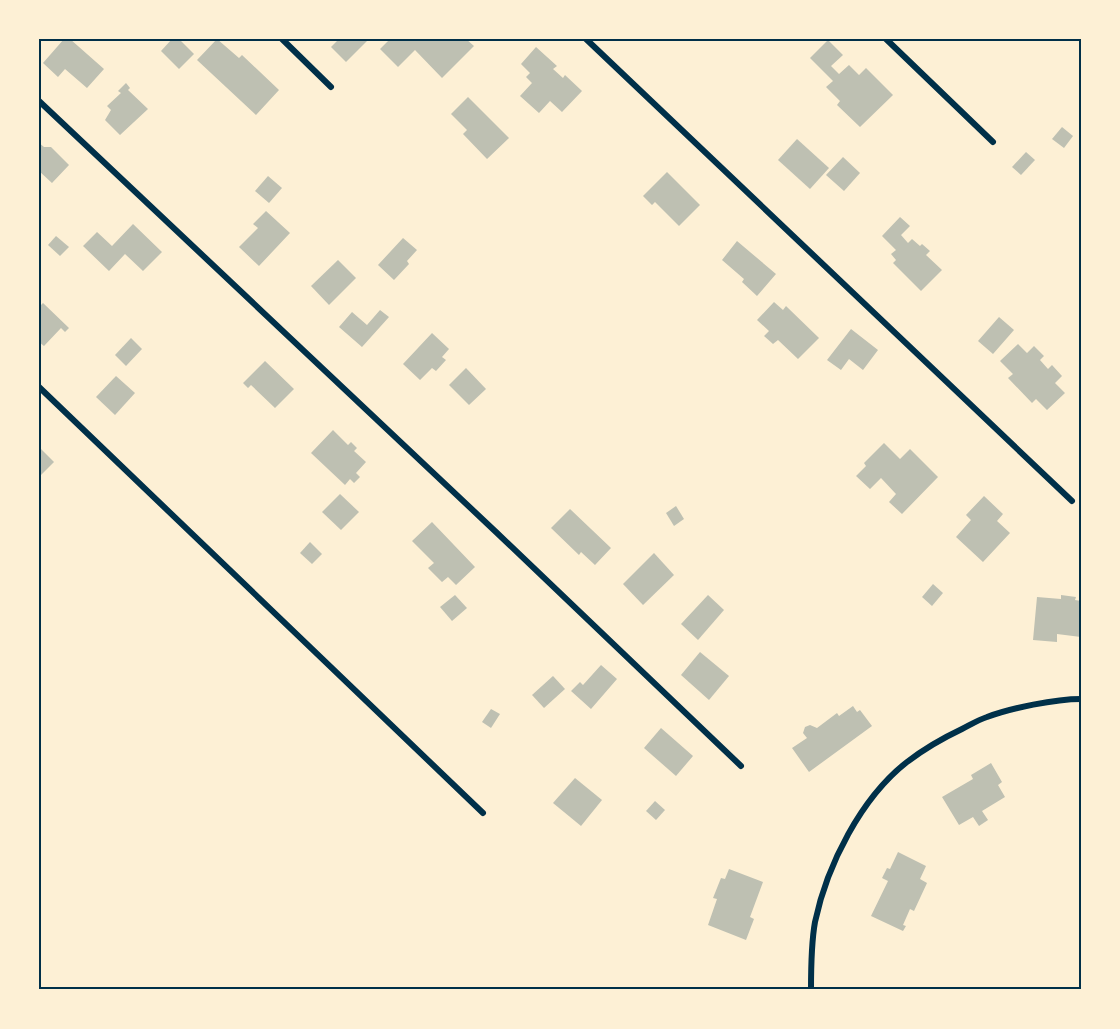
<svg xmlns="http://www.w3.org/2000/svg" width="1120" height="1029" viewBox="0 0 1120 1029" font-family="'Open Sans',sans-serif">
<rect width="100%" height="100%" fill="#fdf0d5"/>
<g fill="#bec0b2">
<polygon points="64,39 70,39 104,69 87,88 65,69 58,77 43,63"/>
<polygon points="172,39 179,39 194,54 179,69 161,51"/>
<polygon points="217,39 239,58 242,55 279,90 256,115 197,60"/>
<polygon points="339,39 369,39 346,62 331,47"/>
<polygon points="390,39 466,39 474,46 442,78 415,50 398,67 380,49"/>
<polygon points="828,40 843,55 831,66 839,74 849,65 859,75 866,68 893,95 860,127 837,105 840,101 826,87 833,81 810,58"/>
<polygon points="536,47 557,66 553,69 563,78 565,75 582,91 562,112 550,101 539,113 520,96 532,83 526,77 530,73 521,64"/>
<polygon points="126,83 130,88 128,90 148,109 120,135 105,120 111,110 107,106 121,93 118,91"/>
<polygon points="468,97 509,138 487,159 463,134 467,130 451,114"/>
<polygon points="1062,127 1073,136 1064,148 1052,139"/>
<polygon points="797,139 829,168 810,189 778,160"/>
<polygon points="39,143 44,147 51,147 69,165 52,183 39,171"/>
<polygon points="1026,152 1035,160 1021,175 1012,167"/>
<polygon points="843,157 860,173 844,191 826,175"/>
<polygon points="667,172 700,205 679,226 655,202 652,205 643,196"/>
<polygon points="268,176 282,188 269,203 255,191"/>
<polygon points="266,211 290,233 259,266 239,247 258,228 253,224"/>
<polygon points="900,217 910,226 901,235 908,243 912,239 920,246 922,244 930,251 926,255 942,270 921,291 893,263 896,260 891,254 896,250 882,236"/>
<polygon points="133,224 162,252 143,271 125,254 109,271 83,246 97,232 112,246"/>
<polygon points="56,236 69,247 60,256 48,245"/>
<polygon points="403,238 417,250 407,261 409,264 394,280 378,265"/>
<polygon points="737,241 776,274 757,296 742,282 744,279 722,260"/>
<polygon points="338,260 356,278 329,305 311,286"/>
<polygon points="774,302 783,310 786,306 819,338 798,359 778,340 773,344 764,336 769,331 757,320"/>
<polygon points="43,303 69,328 65,332 61,328 44,346 39,342 39,307"/>
<polygon points="380,310 389,317 362,347 339,327 352,312 367,325"/>
<polygon points="999,317 1014,330 993,354 978,341"/>
<polygon points="851,329 878,350 863,370 849,359 841,370 827,360"/>
<polygon points="432,333 449,349 442,357 446,360 436,371 432,368 420,380 403,364"/>
<polygon points="131,338 142,349 126,366 115,355"/>
<polygon points="1018,344 1027,353 1034,346 1044,356 1040,360 1048,369 1052,365 1062,376 1055,383 1065,393 1047,410 1036,399 1032,403 1008,378 1013,374 1000,361"/>
<polygon points="265,361 294,389 275,408 251,385 248,388 243,383"/>
<polygon points="466,368 486,389 469,405 449,385"/>
<polygon points="116,376 135,393 115,415 96,397"/>
<polygon points="333,430 348,445 351,442 357,448 354,451 366,462 356,473 360,477 354,483 350,479 345,485 311,453"/>
<polygon points="884,443 900,459 910,449 938,477 902,514 889,502 896,494 881,478 870,489 856,476 866,466 864,463"/>
<polygon points="39,447 54,462 39,477"/>
<polygon points="340,494 359,512 341,530 322,512"/>
<polygon points="984,496 1003,514 997,521 1010,533 983,562 956,537 971,520 966,515"/>
<polygon points="676,506 684,519 674,526 666,513"/>
<polygon points="570,509 611,548 595,565 581,552 579,555 551,528"/>
<polygon points="432,522 475,567 456,585 448,577 442,582 428,568 434,563 412,541"/>
<polygon points="310,542 322,554 312,564 300,553"/>
<polygon points="654,553 674,575 643,605 623,584"/>
<polygon points="933,584 943,593 932,606 922,597"/>
<polygon points="455,595 467,608 452,621 440,607"/>
<polygon points="708,595 724,610 698,640 681,624"/>
<polygon points="1061,595 1076,597 1075,600 1081,601 1081,637 1057,634 1057,642 1033,640 1037,597 1061,599"/>
<polygon points="700,652 729,676 709,700 681,675"/>
<polygon points="601,665 617,679 591,709 571,691 580,682 583,685"/>
<polygon points="553,676 565,689 544,708 532,695"/>
<polygon points="853,706 857,712 860,710 872,726 809,772 792,748 807,738 803,733 805,727 810,725 817,728 837,713 839,716"/>
<polygon points="491,709 500,714 491,728 482,722"/>
<polygon points="661,728 693,756 676,776 644,748"/>
<polygon points="991,763 1002,782 998,785 1005,797 982,811 988,820 979,826 973,817 959,825 942,797 973,779 971,775"/>
<polygon points="575,778 602,800 581,826 553,803"/>
<polygon points="655,801 665,810 656,820 646,811"/>
<polygon points="898,852 926,866 920,879 927,883 914,911 910,909 903,925 906,926 903,931 871,916 888,881 882,878 887,868 890,869"/>
<polygon points="729,869 763,882 750,917 754,919 746,940 708,925 717,899 713,898 721,878 725,879"/>
</g>
<g fill="none" stroke-linecap="round" stroke-linejoin="round">
<g stroke="#003049" stroke-width="6">
<polyline points="282,39 331,87"/>
<polyline points="586,39 1072,501"/>
<polyline points="886,39 993,142"/>
<polyline points="39,101 496,532 741,766"/>
<polyline points="39,387 483,813"/>
<path d="M811,990C811,967 811,944 815,922C827,865 861,798 907,762C924,749 943,738 962,729C970,725 978,720 987,717C1011,708 1055,699 1081,699"/>
</g>
</g>
<rect width="1120" height="1029" fill="none" stroke="#fdf0d5" stroke-width="81"/>
<rect x="40" y="40" width="1040" height="948" fill="none" stroke="#003049" stroke-width="2"/>
</svg>
